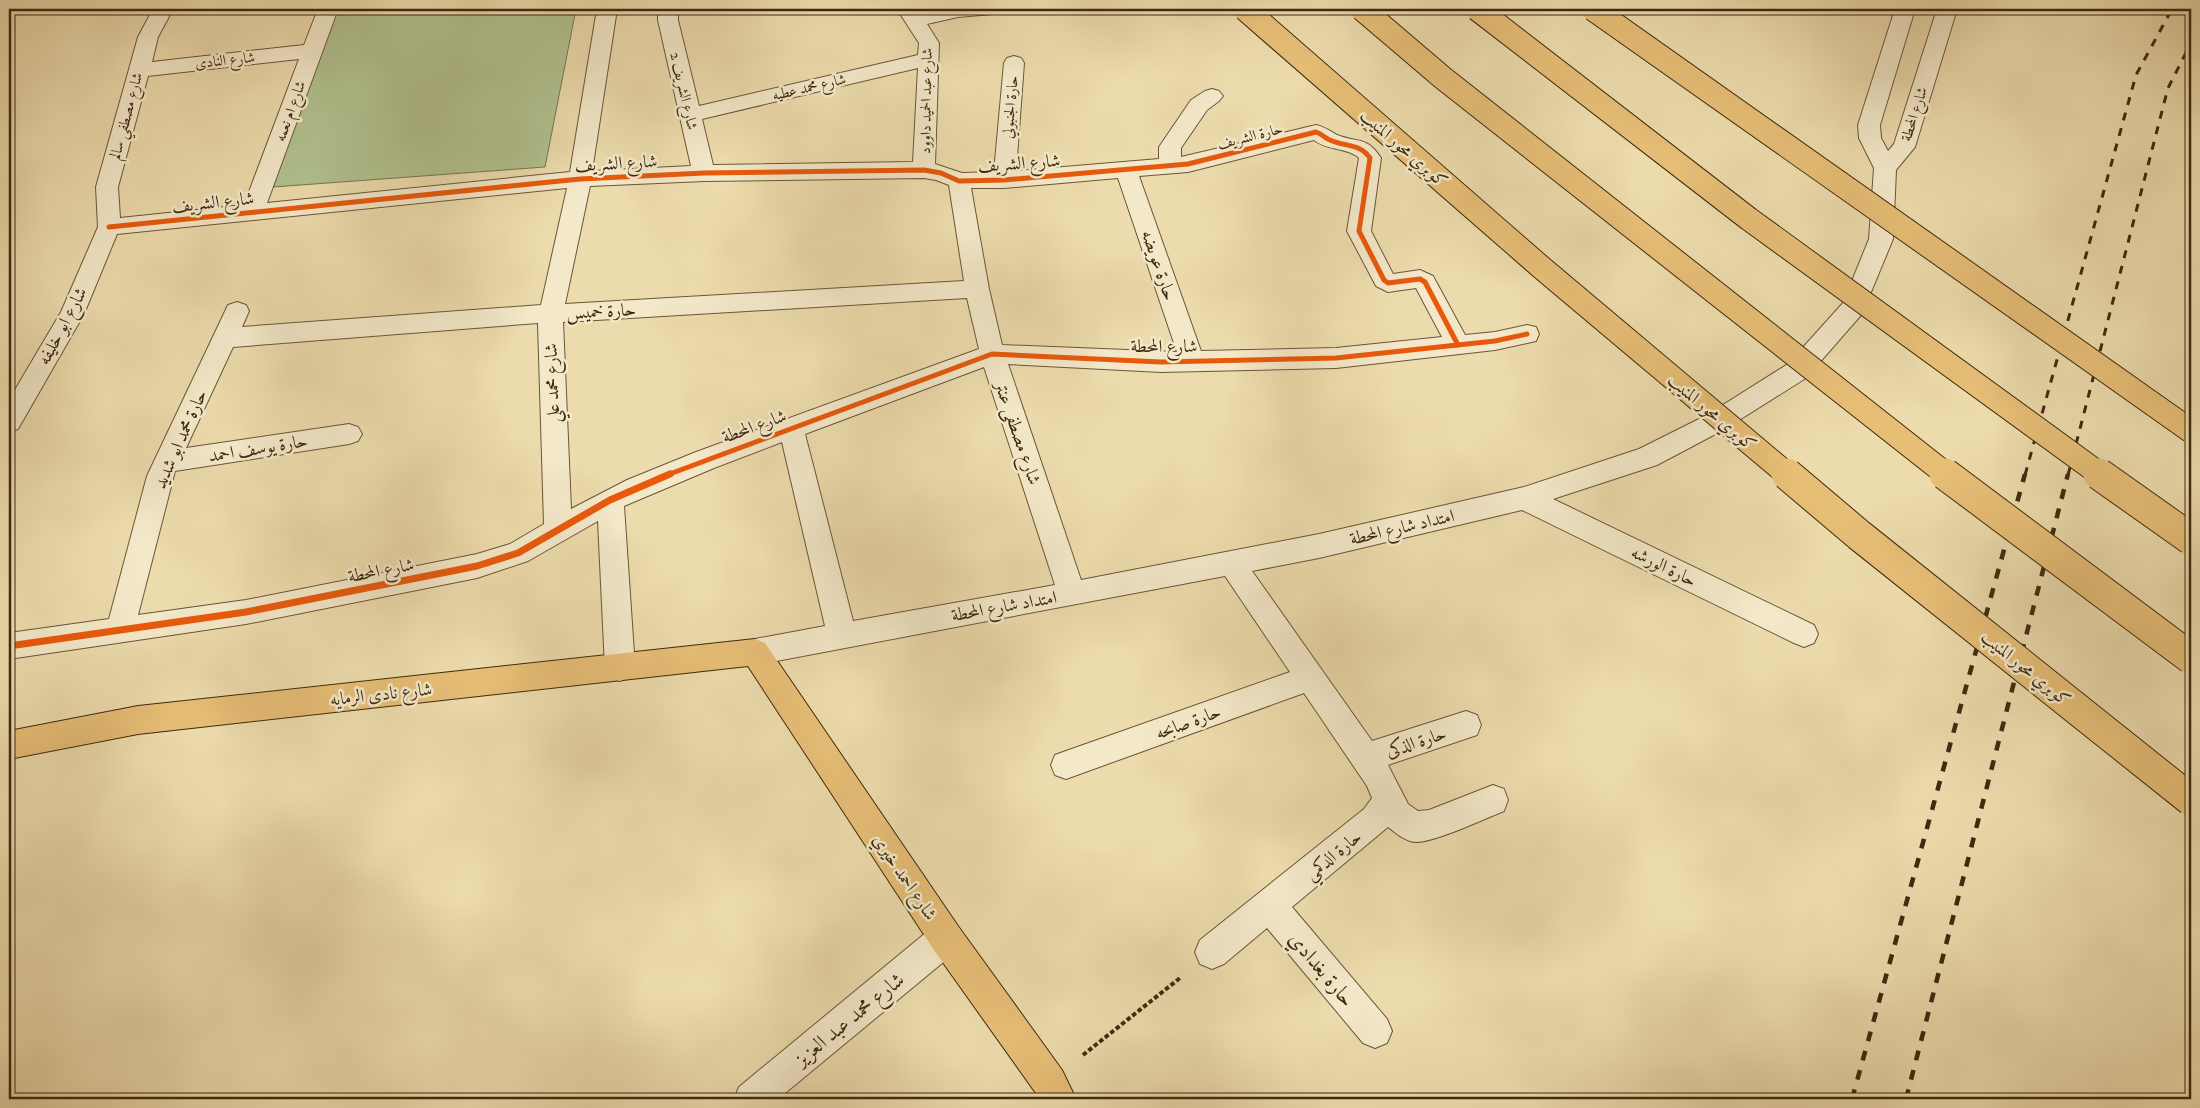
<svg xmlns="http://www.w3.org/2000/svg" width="2200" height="1108" viewBox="0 0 2200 1108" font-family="'IM FELL DW Pica',Amiri,serif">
<rect width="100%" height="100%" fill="#ecdbac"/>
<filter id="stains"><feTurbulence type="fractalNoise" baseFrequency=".004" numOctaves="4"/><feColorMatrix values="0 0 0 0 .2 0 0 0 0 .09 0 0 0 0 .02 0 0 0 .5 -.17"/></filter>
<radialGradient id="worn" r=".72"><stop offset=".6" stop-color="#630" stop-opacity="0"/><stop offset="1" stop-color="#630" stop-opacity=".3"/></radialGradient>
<polygon fill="#b1c18f" stroke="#78754f" points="336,9 576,9 545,167 273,187"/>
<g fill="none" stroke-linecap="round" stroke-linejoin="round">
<g stroke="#6a5636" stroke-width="2">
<g id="minor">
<path d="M153,9H173L158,37L152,62L304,45L318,9H338L267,203L570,172L597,9H617L592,171L691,166L658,20V9H678V20L699,106L918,55L919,43L897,9H917L920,13L940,9H1007L1004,13L958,17L927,24L939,43L935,164L962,173L994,172L1004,63L1007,58L1014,56L1021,58L1024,63L1016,171L1159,159V147L1191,100L1205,91L1212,89L1219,91L1223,96L1219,101L1207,110L1181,148V157L1316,125C1325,127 1330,131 1337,135C1358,143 1367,136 1381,158L1371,231L1393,274L1420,270L1433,276L1465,335L1495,332L1527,325L1536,327L1539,334L1536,341L1495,350L1336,368L1161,372L1008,364L1081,580L1319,534L1524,487L1639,449L1707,415L1788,364L1843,303L1869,239L1874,168L1859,138L1858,125L1895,9H1915L1880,125L1881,138L1888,151L1894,144L1937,9H1957L1915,147L1896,170L1893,239L1862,314L1806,378L1725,429L1657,465L1553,499L1814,625L1818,634L1814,643L1804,647L1794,643L1522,510L1319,558L1252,571L1372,741L1466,711L1477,715L1481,725L1477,735L1388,765L1408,804L1418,811L1429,810L1493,785L1504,789L1508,800L1504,811C1484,819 1435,842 1416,842C1406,842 1396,833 1388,827L1292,907L1387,1019L1392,1031L1387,1043L1375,1048L1363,1043L1267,928L1224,964L1212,969L1200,964L1195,952L1200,940L1364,809L1372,798L1367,786L1304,693L1066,779L1055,775L1051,765L1055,755L1066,751L1290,672L1225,576L755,665L745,661L741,652L745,643L755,639L825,626L782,442L714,468L624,506L635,668L630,677L620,681L610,677L605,668L598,521L528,561L477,578L246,624L9,659V633L109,619L147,476L228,305L237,302L246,305L249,311L242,327L541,305L567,188L117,234L84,314L18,429L9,432V400L61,312L98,227L96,187L138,37ZM299,59L244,205L120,218L118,187L148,76ZM918,68L913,162L713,165L702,119ZM1314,140C1327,151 1347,147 1359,158L1347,231L1376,286L1388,292L1416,288L1442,337L1336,348L1201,351L1139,176L1188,172ZM924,178L936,180L949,185L964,281L565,304L590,186L704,181ZM1118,178L1177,352L1002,345L989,289L971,188H1004ZM967,298L979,349L696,452L627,480L571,509L563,322ZM538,323L544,524L510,544L477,554L246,600L138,615L175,471L349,444L358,441L362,434L358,427L349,424L186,448L233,347ZM984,367L1055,585L853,621L805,434Z"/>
<polygon points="946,922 958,926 962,938 958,950 778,1099 734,1099 739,1087 934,926"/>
</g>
</g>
<g stroke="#3e290f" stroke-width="2">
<polygon id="major" points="755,639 765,643 958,926 1062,1070 1076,1099 1040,1099 934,950 748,666 138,734 9,759 9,731 138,706"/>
</g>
<polyline stroke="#3e290f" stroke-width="4" stroke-dasharray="4.5 2.5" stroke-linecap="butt" points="1083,1055 1180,978"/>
<use href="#minor" fill="#f3e8c9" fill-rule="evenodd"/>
<use href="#major" fill="#e6be76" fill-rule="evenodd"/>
<g stroke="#3e290f" stroke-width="3" stroke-dasharray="8 8" stroke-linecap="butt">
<polyline points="2025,475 2136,75 2172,9"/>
<polyline points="2068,475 2168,88 2191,43"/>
</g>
<g stroke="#3e290f" stroke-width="4.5" stroke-dasharray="10 10" stroke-linecap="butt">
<polyline points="1852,1099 2025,474"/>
<polyline points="1906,1099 2068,474"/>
</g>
<g stroke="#3e290f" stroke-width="25" stroke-linecap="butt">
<g id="highway-bridge-far1">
<polyline points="1245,9 1542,268 1788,475"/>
<polyline points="1362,9 1443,78 1947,475"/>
<polyline points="1477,9 1749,219 2101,475"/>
<polyline points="1593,9 2191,431"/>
</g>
</g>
<g stroke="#3e290f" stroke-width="33" stroke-linecap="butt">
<g id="highway-bridge">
<polyline points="1787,474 1859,535 2191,800"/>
<polyline points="1945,474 2191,658"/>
<polyline points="2099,474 2191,539"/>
</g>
</g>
<use href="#highway-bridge-far1" stroke="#e6be76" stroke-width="23"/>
<use href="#highway-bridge" stroke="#e6be76" stroke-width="31"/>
<g stroke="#f3e8c9" stroke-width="8">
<g id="cycleway-far1">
<path d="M109,227L580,179L704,173L924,170L941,173L959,181L1004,180L1188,164L1316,132C1322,134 1325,138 1330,140C1345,147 1360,143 1370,158L1359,231L1384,280L1388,283L1420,279L1425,282L1458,345"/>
<polyline points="667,475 992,354 1161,362 1336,358 1495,341 1527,334"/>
</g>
</g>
<g stroke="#f3e8c9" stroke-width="10">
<polyline id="cycleway" points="9,646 246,612 477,566 518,553 610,500 670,474"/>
</g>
<use href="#cycleway-far1" stroke="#e8590c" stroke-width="5"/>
<use href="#cycleway" stroke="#e8590c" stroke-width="7"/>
</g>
<g text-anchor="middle" stroke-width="5" stroke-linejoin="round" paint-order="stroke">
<g font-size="15" fill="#3e290f" stroke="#f3e8c9">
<text transform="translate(225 60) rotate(-6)" y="5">شارع النادى</text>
<text transform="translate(809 87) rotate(-13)" y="5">شارع محمد عطيه</text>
<text transform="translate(684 91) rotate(77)" y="5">شارع الشريف 2</text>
<text transform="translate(926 101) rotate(-89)" y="5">شارع عبد الحميد داوود</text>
<text transform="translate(1010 107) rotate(-85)" y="5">حارة الجنبولي</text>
<text transform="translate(290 111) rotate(-70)" y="5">شارع ام نعمه</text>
<text transform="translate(1914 114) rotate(-72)" y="5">شارع المحطة</text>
<text transform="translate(126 116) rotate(-75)" y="5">شارع مصطفي سالم</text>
<text transform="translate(1250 136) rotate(-14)" y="5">حارة الشريف</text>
</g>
<g font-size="18" fill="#3e290f" stroke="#f3e8c9">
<text transform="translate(1404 148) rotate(41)" y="6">كوبري محور المنيب</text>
<text transform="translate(616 163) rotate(-3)" y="6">شارع الشريف</text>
<text transform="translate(1019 163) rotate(-4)" y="6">شارع الشريف</text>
<text transform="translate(213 202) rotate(-6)" y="6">شارع الشريف</text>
<text transform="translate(1159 265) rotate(71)" y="6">حارة عويضه</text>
<text transform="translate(601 311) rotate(-3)" y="6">حارة خميس</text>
<text transform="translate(62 326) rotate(-62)" y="6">شارع ابو خليفه</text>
<text x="1164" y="352">شارع المحطة</text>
<text transform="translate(552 383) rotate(-92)" y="6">شارع محمد علي</text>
<text transform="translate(1712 412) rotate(40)" y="6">كوبري محور المنيب</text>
<text transform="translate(754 426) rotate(-20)" y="6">شارع المحطة</text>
<text transform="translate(1018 433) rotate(71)" y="6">شارع مصطفى عنتر</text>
<text transform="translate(180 439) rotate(-66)" y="6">حارة محمد ابو شديد</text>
<text transform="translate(258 448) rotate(-9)" y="6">حارة يوسف احمد</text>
<text transform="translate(1402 527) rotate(-13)" y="6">امتداد شارع المحطة</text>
<text transform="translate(1664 566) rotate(26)" y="6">حارة الورشه</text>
<text transform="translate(381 570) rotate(-11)" y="6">شارع المحطة</text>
<text transform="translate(1004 606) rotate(-10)" y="6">امتداد شارع المحطة</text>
<text transform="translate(2026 668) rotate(39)" y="6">كوبري محور المنيب</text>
<text transform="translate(381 694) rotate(-6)" y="6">شارع نادى الرمايه</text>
<text transform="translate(1188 722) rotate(-20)" y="6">حارة صابحه</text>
<text transform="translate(1416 742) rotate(-18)" y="6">حارة الذكى</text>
<text transform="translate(1333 855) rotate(-39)" y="6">حارة الدكمي</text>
<text transform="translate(905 877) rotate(56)" y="6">شارع احمد خيري</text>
</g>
<g font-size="21" fill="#3e290f" stroke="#f3e8c9">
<text transform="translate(1322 969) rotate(50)" y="7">حارة بغدادي</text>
<text transform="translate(849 1019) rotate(-39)" y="7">شارع محمد عبد العزيز</text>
</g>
</g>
<rect width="2200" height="1108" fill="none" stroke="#ecdbac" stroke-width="30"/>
<rect x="10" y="10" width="2180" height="1088" fill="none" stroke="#3e290f" stroke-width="2.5"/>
<rect x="15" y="15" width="2170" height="1078" fill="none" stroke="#3e290f"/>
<rect width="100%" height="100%" filter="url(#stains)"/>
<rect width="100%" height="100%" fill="url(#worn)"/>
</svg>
